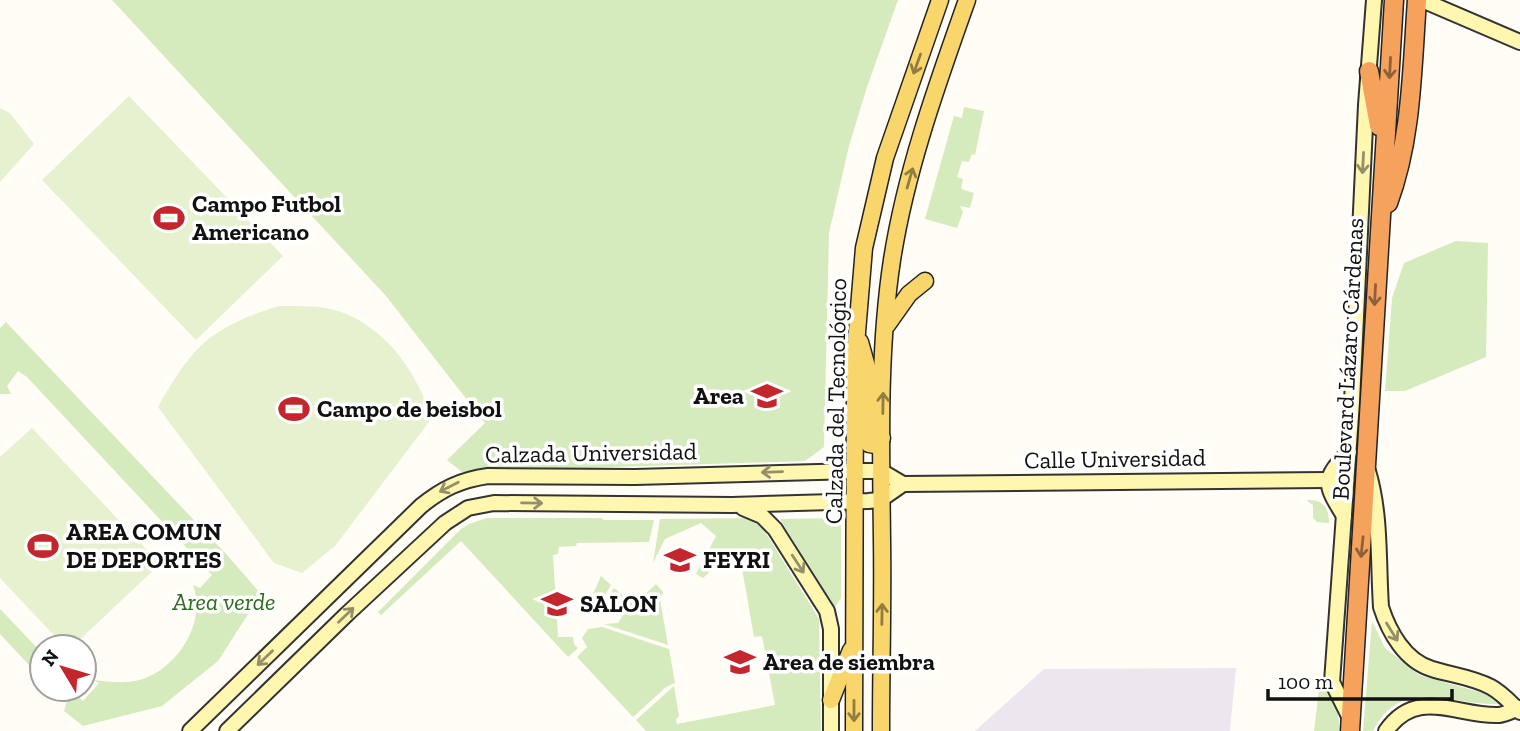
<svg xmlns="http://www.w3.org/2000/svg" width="1520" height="731" viewBox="0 0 1520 731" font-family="'Zilla Slab',serif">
<rect width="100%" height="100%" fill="#fffdf5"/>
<polygon fill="#eee6ef" points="1236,668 1230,731 975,731 1044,669"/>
<g fill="#d5ebbd">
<polygon points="112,0 898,0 867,87 849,146 829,233 824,447 805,461 462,472 447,460 485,423 386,296"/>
<polygon points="964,107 984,111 975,155 972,154 969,162 962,161 957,177 963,179 961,189 974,193 970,208 960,206 963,212 957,228 925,219 954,116 962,118"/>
<polygon points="1456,241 1488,243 1486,357 1405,391 1385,391 1392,298 1404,263"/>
<path d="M6,322L227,555L261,594L218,661L162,706L83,726L64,711L70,690L83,701L99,683L93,680C110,682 127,684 143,679C178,667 207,622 193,585L200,588L212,575L27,377L18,371L7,386L11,394H0V328Z"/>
<path d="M1306,500C1323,499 1329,507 1329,523L1317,522L1313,518V505Z"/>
<polygon points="487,518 602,518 603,520 654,520 649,542 577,543 576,546 559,547 558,554 553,555 558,637 573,637 574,644 578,648 568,657 461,541 381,615 378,612 461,529 469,524"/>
<polygon points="749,518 764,530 819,619 821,731 646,731 636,720 674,686 679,716 676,719 677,724 775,705 762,636 754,637 742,568 727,556 703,578 696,574 716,536 701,523 665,539 653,563 660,519"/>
<polygon points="836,518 841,524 841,598 835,607 780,519"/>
<polygon points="601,576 611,585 595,611 589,603"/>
<polygon points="656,584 663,592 660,599 668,645 604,624 618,623 622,617 619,613 622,608 618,602 610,601 608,597 614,588 634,605"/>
<polygon points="0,609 42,653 42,679 0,634"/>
<path d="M1372,621L1385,648L1419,675L1486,694L1500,704C1453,706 1400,675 1373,731H1363Z"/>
<polygon points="602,627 669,649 675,683 666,687 633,717 577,657 587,647 582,638 588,629"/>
<path d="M1319,689L1325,690C1336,701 1340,716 1339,731H1314Z"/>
</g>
<g fill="#e6f2cf">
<polygon points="129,96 283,256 196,340 42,180"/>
<polygon points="0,108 10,113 34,144 0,182"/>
<path d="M279,306C299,306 325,305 344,313C390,332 416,373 432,418L335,546L302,573L274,563L158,407C192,346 211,327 279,306Z"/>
<polygon points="32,428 160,564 72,647 65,647 0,578 0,457"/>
</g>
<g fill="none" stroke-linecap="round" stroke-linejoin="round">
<g stroke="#333" stroke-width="18">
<g id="secondary">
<polyline points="1422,0 1520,42"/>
<path d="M1368,471C1381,514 1378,562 1381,607C1389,632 1405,661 1432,669C1451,675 1472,677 1491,687C1502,693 1511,703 1520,712"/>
<polyline points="743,508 762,516 775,529 827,611 831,629 831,731"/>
<path d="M1344,516C1325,485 1321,479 1349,452"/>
<polyline points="1351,720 1332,682 1352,402 1366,105 1374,0"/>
<path d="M190,731L421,506C442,489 460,480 488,476L635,477L856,471H881L903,484L1327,480"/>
<polyline points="227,731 347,614 445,523 468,508 494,503 732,505 868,501 880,500 903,484"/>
<path d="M1386,731C1417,686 1458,717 1499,715C1506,714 1513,710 1520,708"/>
</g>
</g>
<g stroke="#222" stroke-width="19">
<g id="primary">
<polyline points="887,325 909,294 925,281"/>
<polyline points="860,342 867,367 867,440 869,444 875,445 882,438"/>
<polyline points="831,700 851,650"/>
<polyline points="854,731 855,356 864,248 885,158 940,0"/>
<path d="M881,731C881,667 883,604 882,540C881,447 878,352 892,260C906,170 937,85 967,0"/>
</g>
</g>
<g stroke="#222" stroke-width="21">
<g id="highway">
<polyline points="1369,71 1379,126"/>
<path d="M1388,203C1412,139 1412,68 1417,0"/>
<polyline points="1350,731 1394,0"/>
</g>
</g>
<use href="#secondary" stroke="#fff6b0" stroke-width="14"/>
<use href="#primary" stroke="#f9d66b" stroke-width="16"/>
<use href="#highway" stroke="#f5a25d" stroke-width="18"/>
</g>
<defs><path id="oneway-shaft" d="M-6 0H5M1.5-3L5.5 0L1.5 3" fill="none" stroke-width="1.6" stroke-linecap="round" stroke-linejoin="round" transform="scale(1.75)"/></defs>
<g stroke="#917d42">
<use href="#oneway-shaft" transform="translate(917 64) rotate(110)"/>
<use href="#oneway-shaft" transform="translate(910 178) rotate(-74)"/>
<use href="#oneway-shaft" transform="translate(883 403) rotate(-89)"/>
<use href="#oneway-shaft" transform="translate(882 614) rotate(-89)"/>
<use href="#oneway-shaft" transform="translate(854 711) rotate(90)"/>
</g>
<g stroke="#8e613b">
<use href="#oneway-shaft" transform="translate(1390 68) rotate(93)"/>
<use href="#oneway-shaft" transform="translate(1375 295) rotate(93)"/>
<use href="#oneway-shaft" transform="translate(1362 547) rotate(96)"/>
</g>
<g stroke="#948f68">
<use href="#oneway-shaft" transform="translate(1363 163) rotate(93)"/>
<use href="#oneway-shaft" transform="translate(772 472) rotate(178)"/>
<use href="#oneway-shaft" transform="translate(449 487) rotate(153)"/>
<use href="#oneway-shaft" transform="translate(532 503) rotate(1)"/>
<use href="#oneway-shaft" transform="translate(798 564) rotate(57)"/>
<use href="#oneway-shaft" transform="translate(346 615) rotate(-44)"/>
<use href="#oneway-shaft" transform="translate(1392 632) rotate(58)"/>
<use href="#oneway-shaft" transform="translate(265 658) rotate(136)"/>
</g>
<defs>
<g id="stadium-bare" transform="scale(2.415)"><path d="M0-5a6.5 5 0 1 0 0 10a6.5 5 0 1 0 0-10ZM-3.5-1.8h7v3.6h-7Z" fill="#c4262e" stroke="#fff" stroke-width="2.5" paint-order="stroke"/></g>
<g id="school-bare" transform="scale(2.415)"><path d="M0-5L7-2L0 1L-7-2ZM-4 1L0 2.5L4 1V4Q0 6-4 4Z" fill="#c4262e" stroke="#fff" stroke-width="2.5" paint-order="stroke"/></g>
<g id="university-bare" transform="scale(2.415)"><path d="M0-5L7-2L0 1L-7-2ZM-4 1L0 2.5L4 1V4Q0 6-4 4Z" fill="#c4262e" stroke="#fff" stroke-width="2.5" paint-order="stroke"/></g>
</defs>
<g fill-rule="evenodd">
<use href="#stadium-bare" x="169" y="218"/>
<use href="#school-bare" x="767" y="396"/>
<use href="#stadium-bare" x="294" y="409"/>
<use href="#stadium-bare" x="43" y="546"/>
<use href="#university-bare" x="680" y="560"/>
<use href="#university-bare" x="557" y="604"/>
<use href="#school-bare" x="740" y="662"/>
</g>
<g text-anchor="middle" stroke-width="7" stroke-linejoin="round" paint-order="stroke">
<g font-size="24" font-weight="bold" fill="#111" stroke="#fff" text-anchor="start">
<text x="192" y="212">Campo Futbol<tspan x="192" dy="28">Americano</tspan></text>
<text x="744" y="404" text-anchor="end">Area</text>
<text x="317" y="417">Campo de beisbol</text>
<text x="66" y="540">AREA COMUN<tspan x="66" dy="28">DE DEPORTES</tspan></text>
<text x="703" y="568">FEYRI</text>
<text x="580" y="612">SALON</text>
<text x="763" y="670">Area de siembra</text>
</g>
<g font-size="24" fill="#111" stroke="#fff">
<text transform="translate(1348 359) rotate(-87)" y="8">Boulevard Lázaro Cárdenas</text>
<text transform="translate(836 401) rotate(-89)" y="8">Calzada del Tecnológico</text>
<text transform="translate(591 453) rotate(-1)" y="8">Calzada Universidad</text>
<text transform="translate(1115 459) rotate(-1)" y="8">Calle Universidad</text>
</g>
<g font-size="24" font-style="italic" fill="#2f6b1f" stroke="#fff">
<text x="224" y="610">Area verde</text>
</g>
</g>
<g transform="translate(63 668) rotate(308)"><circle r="33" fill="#ffffff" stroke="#a0a0a0" stroke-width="2"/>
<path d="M0-5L12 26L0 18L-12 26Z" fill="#c4262e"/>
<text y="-10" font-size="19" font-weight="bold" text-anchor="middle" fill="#111111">N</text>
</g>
<path d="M1268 689v10h184v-10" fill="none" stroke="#111111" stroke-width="3.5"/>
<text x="1278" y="689" font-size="21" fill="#111111" stroke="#ffffff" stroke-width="5" paint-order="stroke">100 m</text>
</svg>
